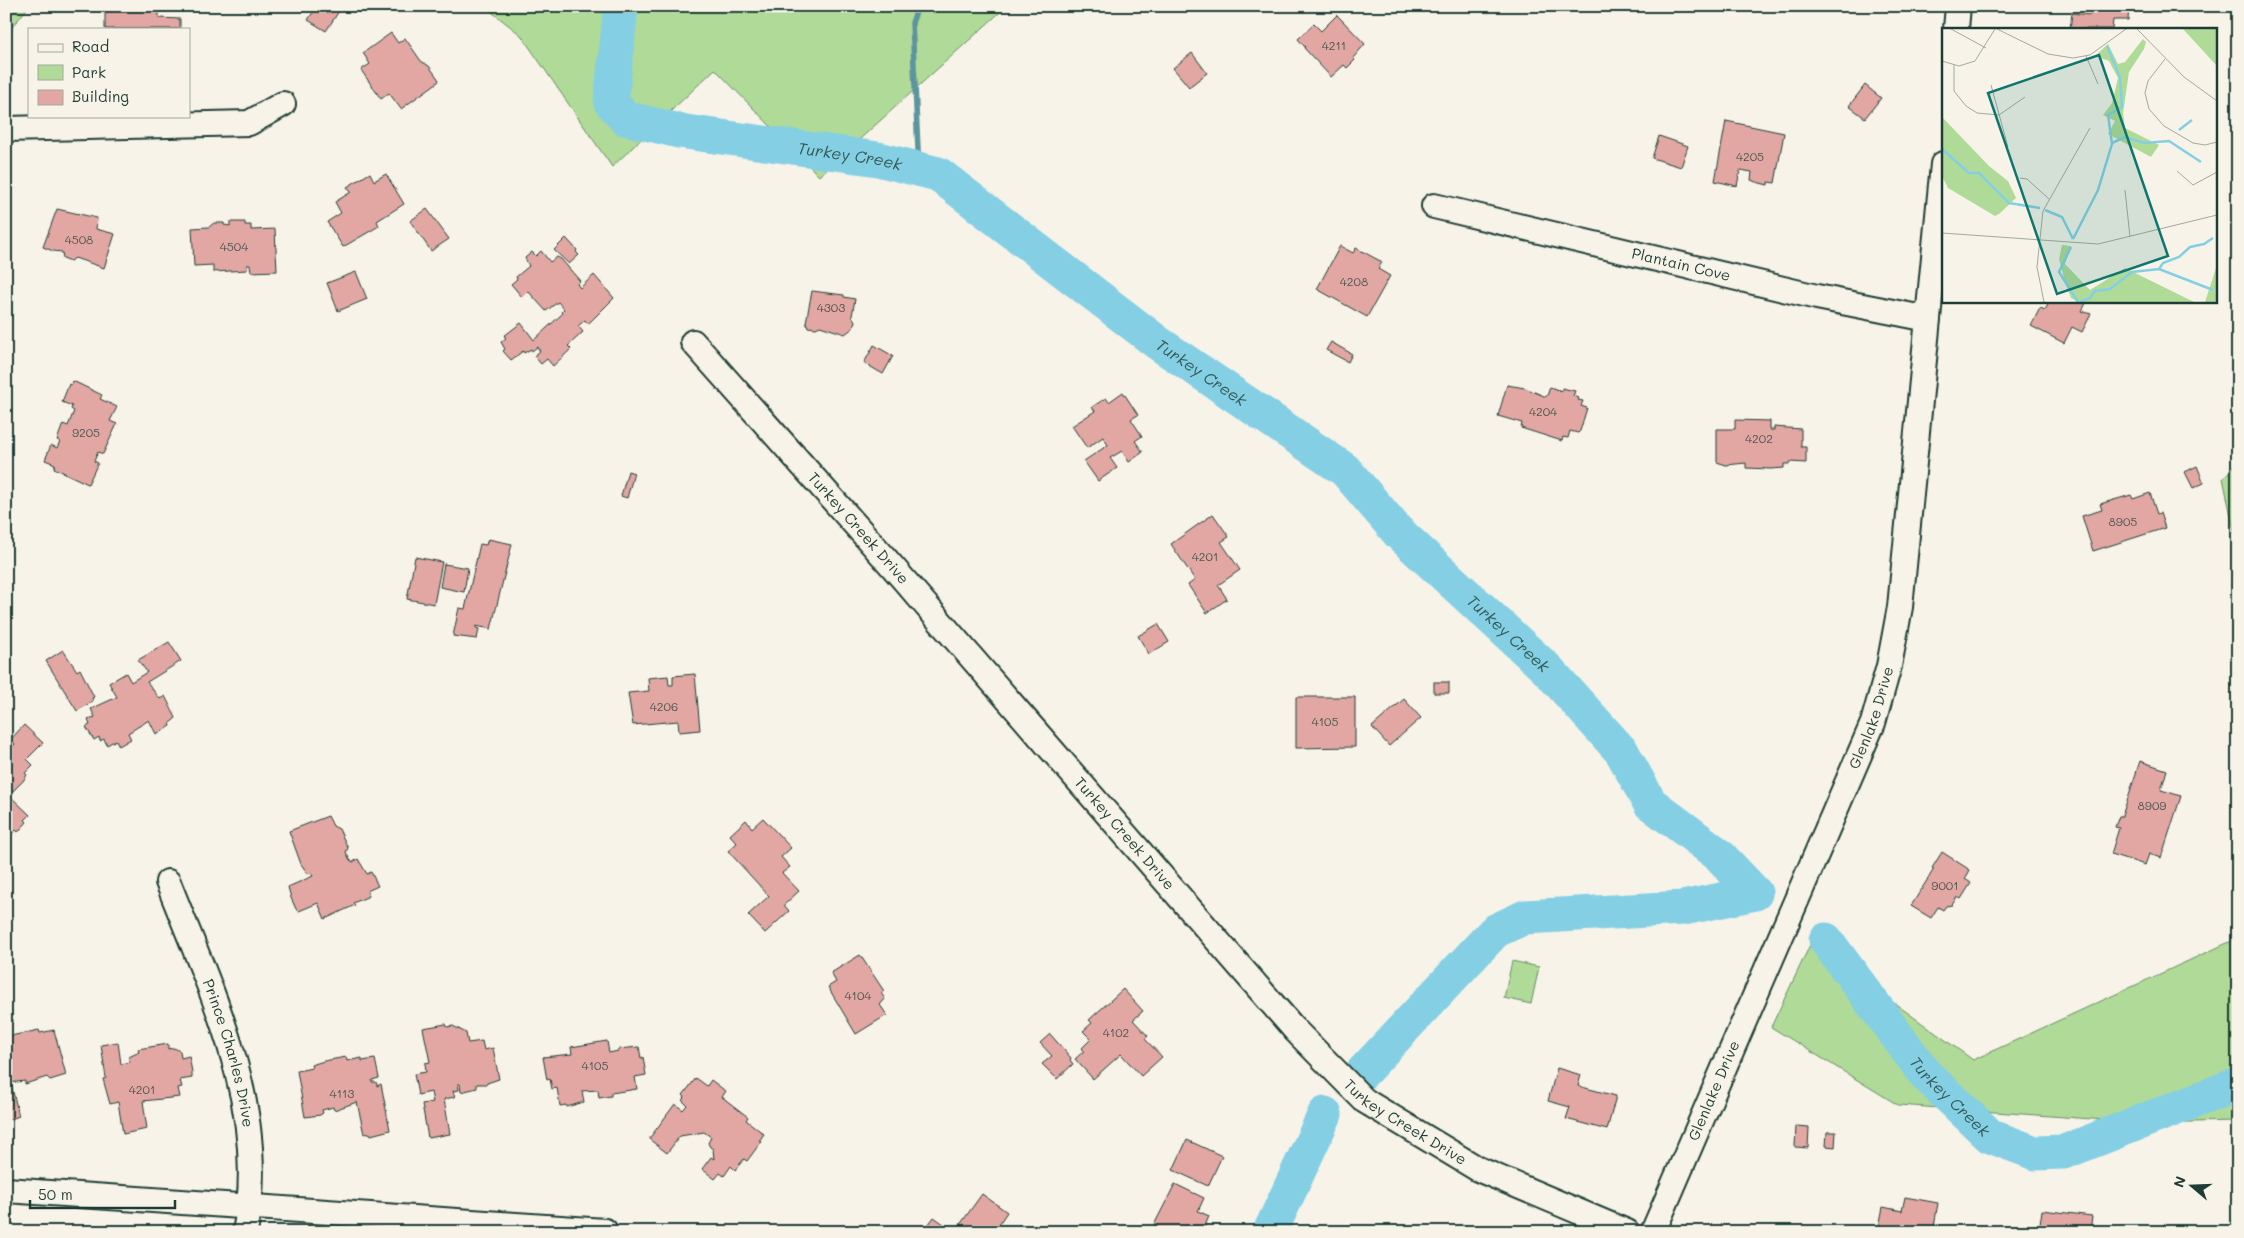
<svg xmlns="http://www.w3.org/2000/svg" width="2244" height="1238" viewBox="0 0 2244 1238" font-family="Mali,sans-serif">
<rect width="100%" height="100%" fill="#f7f3e8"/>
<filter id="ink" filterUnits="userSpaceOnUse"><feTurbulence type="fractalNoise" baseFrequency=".02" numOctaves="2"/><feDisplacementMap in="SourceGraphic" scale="10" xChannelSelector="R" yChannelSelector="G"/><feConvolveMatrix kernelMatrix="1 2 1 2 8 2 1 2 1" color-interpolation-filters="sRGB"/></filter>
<g filter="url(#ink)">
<g fill="#b0da98" stroke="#688c66">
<polygon points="6,6 29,6 6,35"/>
<polygon points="484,6 1007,6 819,176 715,69 612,167 521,35"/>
<polygon points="2238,462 2238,550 2223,478"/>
<polygon points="2238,938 2238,1121 2147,1123 1898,1105 1771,1027 1811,943 1973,1060"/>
<polygon points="1512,961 1539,967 1531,1004 1504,998"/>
</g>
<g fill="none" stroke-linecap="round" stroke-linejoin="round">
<polyline stroke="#5c959e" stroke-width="5.5" points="918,6 912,23 919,170"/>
<g stroke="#84cfe4" stroke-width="35">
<path id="s1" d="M621,6L611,102L625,118L679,131L878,159L938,174L1158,343L1345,470L1398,532L1549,671L1622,752L1650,803L1719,855L1755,893"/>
<path id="s2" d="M1826,940L1926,1075L1990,1136L2035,1153L2064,1152L2238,1084"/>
<polyline points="1361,1074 1495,931 1525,917 1683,908 1755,893"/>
<polyline points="1270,1232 1325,1114"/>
</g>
</g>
<g fill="#e2a7a3" stroke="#1f3d34">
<polygon points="317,6 332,6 339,11 326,31 308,20"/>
<polygon points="2097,6 2129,6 2128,20 2113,20 2112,29 2070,29 2072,13 2090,15 2091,8 2097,9"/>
<polygon points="142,7 150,7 153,12 159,12 159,18 180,19 180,29 105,29 105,10 140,10"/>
<polygon points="1337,15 1365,44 1353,58 1355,60 1347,68 1344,65 1331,77 1304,48 1305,47 1298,39 1314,24 1321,31"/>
<polygon points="391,33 398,43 405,38 421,61 429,66 439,80 438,82 401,109 389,93 381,99 361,70 370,64 363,53"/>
<polygon points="1192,53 1207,73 1189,87 1173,68"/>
<polygon points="1865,85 1881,98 1865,118 1849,106"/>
<polygon points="1726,121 1784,133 1775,183 1768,182 1768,185 1756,182 1751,180 1752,172 1740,170 1737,186 1715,181"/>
<polygon points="1659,136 1688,146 1681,167 1652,158"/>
<polygon points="370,173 374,181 386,174 404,204 377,221 379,226 343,247 327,222 341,213 335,202 351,192 347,187"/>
<polygon points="57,209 97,218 96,229 115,234 104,268 75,258 71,261 63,258 62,252 53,251 43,247"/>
<polygon points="427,209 449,239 431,251 410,221"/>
<polygon points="230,222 245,222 245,225 251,225 251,230 275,229 277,271 251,272 250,265 247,265 247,270 213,272 213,265 194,266 192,228 209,227 214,223 224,223 224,225 230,226"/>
<polygon points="566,238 577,250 576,252 579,255 569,264 554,250"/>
<polygon points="1340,246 1353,253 1356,248 1382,262 1378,269 1390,276 1367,317 1317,289"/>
<polygon points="541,251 550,262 557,257 561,259 580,281 577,284 580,288 594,275 614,298 588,324 585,320 578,326 583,332 568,346 571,349 553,366 547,359 541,364 534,356 540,351 537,347 532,351 531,349 524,353 523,351 511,360 503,351 505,349 501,342 506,338 504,336 521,323 534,340 562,314 561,312 564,309 558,302 546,311 528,291 522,297 511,284 517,279 516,277 529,266 525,258 532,252 536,256"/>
<polygon points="356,272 367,299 338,311 327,283"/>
<polygon points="812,291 844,295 844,297 855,299 852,316 855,321 853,328 845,334 820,326 816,328 808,327 806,322"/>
<polygon points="2050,301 2087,301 2082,311 2091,314 2082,332 2072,327 2064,343 2031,326 2040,308 2045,310"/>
<polygon points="1331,342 1352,354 1348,362 1326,350"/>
<polygon points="874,345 893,356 883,374 864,363"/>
<polygon points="73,381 102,395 100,399 117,407 110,421 117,424 103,454 98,452 94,461 98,463 88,484 54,468 55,464 45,460 51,445 57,448 60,441 57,440 63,424 68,426 74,411 71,409 72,406 62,402 69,384 71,385"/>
<polygon points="1507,385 1525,388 1544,396 1547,396 1550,387 1562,391 1562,388 1575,391 1573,396 1579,398 1578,400 1583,401 1581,406 1587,408 1580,431 1578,433 1570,431 1568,438 1563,437 1562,441 1521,428 1522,423 1498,416"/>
<polygon points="1123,392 1138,415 1131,419 1142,436 1135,441 1143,452 1129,462 1122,451 1110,458 1117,468 1098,481 1084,461 1108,445 1103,437 1087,448 1072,426 1095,411 1092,407 1106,398 1109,402"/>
<polygon points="1735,420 1770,421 1770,430 1774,430 1774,427 1801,429 1801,447 1806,447 1806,463 1790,462 1790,464 1784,464 1784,468 1771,469 1746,468 1746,463 1726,465 1717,462 1717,429 1735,429"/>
<polygon points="2197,466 2204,483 2193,488 2185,472"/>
<polygon points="628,471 634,473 627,498 621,496"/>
<polygon points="2150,493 2157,514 2160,513 2165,528 2093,551 2082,516 2102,510 2100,504 2131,495 2133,499"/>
<polygon points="1213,514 1229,537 1221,542 1240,570 1218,585 1227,599 1207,613 1188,585 1195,580 1171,544"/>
<polygon points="488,539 512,544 491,629 476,626 476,628 479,629 477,639 453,636 459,608 465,609 480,544 486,545"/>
<polygon points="415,557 442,562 434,604 407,599"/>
<polygon points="444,564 468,568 464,592 440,587"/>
<polygon points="1158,624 1169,642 1149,654 1138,636"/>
<polygon points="169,642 181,661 147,682 160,699 165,696 176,718 170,723 171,726 156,734 149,720 128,733 131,739 119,746 116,740 107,745 104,739 100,741 99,737 94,740 86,727 90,725 88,720 95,717 91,709 117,697 109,683 126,673 131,682 147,672 138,660"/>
<polygon points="63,650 77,671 80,669 94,697 92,698 93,701 77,711 46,661"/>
<polygon points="695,674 700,730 679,732 678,721 633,725 628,693 649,691 648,678 668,676 669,685 673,685 673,676"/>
<rect x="1434" y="682" width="15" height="11"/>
<polygon points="1296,697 1355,697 1355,747 1296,748"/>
<polygon points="1404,699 1421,718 1389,746 1372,727"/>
<polygon points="24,725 43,743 27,759 33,765 25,773 27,775 23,781 9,795 30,815 25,820 27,822 18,832 16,830 11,835 6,830 6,745 10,749 15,744 10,740"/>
<polygon points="2140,761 2167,770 2161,790 2181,796 2161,858 2149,854 2145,865 2111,854 2119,828 2115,827 2119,816 2122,816"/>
<polygon points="328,816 333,826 339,829 348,848 346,852 350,860 353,862 358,859 367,874 371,872 378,886 367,891 369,896 353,903 355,905 325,919 318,903 299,911 296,909 291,898 288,887 313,876 311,873 308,874 301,864 289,831"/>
<polygon points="763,818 791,848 781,857 790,867 782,873 799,891 784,905 789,911 765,933 748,915 769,896 728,851 737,843 730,835 746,820 752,828"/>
<polygon points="1942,852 1970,870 1965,879 1971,883 1961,899 1957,897 1952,905 1946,906 1943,910 1938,907 1931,918 1911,906 1934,869 1932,868"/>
<polygon points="860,955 884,991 881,993 885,999 880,1005 887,1015 856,1034 828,987 836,982 831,973"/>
<polygon points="1123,989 1143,1011 1133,1020 1148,1036 1145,1039 1162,1057 1141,1076 1121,1054 1093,1079 1075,1059 1084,1051 1082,1048 1091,1039 1083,1031 1092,1023 1089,1020"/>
<polygon points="446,1024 447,1027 453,1026 466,1033 468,1043 482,1041 484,1050 493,1048 499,1079 487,1083 487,1084 477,1084 477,1088 461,1092 460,1084 458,1084 459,1090 453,1091 455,1097 444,1099 450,1134 428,1138 422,1104 433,1102 431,1092 418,1095 414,1074 426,1072 425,1063 430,1062 423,1028"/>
<polygon points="39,1030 40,1033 54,1030 66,1075 50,1080 47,1077 25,1084 25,1081 9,1083 11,1084 19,1116 6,1121 6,1037"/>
<polygon points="1050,1034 1071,1058 1070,1060 1073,1064 1057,1079 1042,1064 1052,1056 1040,1043"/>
<polygon points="607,1041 609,1053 618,1051 618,1049 639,1047 641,1058 643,1057 646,1075 635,1077 637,1089 611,1093 611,1096 599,1098 598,1090 582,1091 584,1102 567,1107 566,1105 560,1106 557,1088 552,1089 550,1079 547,1080 543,1057 572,1054 571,1047"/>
<polygon points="118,1042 121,1064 130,1062 129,1057 139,1052 138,1049 168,1044 168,1049 174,1048 180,1051 181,1058 189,1056 192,1072 192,1078 180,1080 182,1087 178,1088 180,1097 143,1101 147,1129 123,1134 118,1102 110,1104 103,1079 106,1078 101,1045"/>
<polygon points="346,1057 347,1061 362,1058 362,1061 375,1059 379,1078 372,1080 372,1082 376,1082 377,1086 381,1084 390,1130 371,1135 370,1133 364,1134 357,1102 334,1110 333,1107 322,1110 323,1113 320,1115 305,1117 297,1071 312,1068 311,1065 324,1061"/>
<polygon points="1557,1068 1581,1075 1578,1086 1616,1096 1607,1130 1566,1119 1570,1107 1548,1101"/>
<polygon points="696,1078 707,1086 711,1080 724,1090 726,1091 722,1097 748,1117 746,1120 764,1134 759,1141 761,1142 747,1161 744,1159 735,1170 731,1166 724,1176 720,1173 715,1179 702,1169 711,1157 714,1159 713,1149 710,1147 708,1143 711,1137 704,1132 680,1136 667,1153 649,1139 675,1104 683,1110 687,1105 682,1100 685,1097 683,1095"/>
<polygon points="1796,1126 1809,1127 1808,1148 1795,1147"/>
<polygon points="1827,1132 1836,1132 1835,1147 1826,1146"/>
<polygon points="1187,1140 1222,1156 1208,1186 1173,1170"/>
<polygon points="1175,1184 1204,1198 1198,1211 1209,1216 1203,1231 1194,1227 1191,1232 1169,1232 1154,1225"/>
<polygon points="982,1194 1007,1212 999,1224 1009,1232 966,1232 959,1226"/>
<polygon points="1905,1197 1938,1203 1933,1232 1878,1232 1883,1207 1902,1211"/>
<polygon points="2042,1210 2092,1216 2090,1232 2039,1232"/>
<polygon points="934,1217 955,1232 923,1232"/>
</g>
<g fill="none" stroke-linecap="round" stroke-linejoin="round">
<g stroke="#1f3d34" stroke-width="28">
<g id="minor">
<polyline points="1956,29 1958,6"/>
<polyline points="6,129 249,123 283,104"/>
<path id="s3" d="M1434,206L1817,297L1928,319"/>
<path id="s4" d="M693,342L891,565L1296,1031L1365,1101L1478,1169L1627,1232"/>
<path id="s5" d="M168,882C211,992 270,1110 245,1232"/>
<polyline points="6,1190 605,1231"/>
<path id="s6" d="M1653,1232L1873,723L1889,666L1900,607L1943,164"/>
</g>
</g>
<use href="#minor" stroke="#f7f3e8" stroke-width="24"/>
</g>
</g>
<g text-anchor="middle" stroke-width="5" stroke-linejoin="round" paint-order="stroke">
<g font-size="12" fill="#505850">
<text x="1334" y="50">4211</text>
<text x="1750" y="161">4205</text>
<text x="79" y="244">4508</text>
<text x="234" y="251">4504</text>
<text x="1354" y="286">4208</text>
<text x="831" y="312">4303</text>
<text x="1543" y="416">4204</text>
<text x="86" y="437">9205</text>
<text x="1759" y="443">4202</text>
<text x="2123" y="526">8905</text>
<text x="1205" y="561">4201</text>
<text x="664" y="711">4206</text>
<text x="1325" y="726">4105</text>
<text x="2152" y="810">8909</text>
<text x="1945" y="890">9001</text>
<text x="858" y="1000">4104</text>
<text x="1116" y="1037">4102</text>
<text x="595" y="1070">4105</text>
<text x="142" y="1094">4201</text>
<text x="342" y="1098">4113</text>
</g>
<g font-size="15" fill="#1f3d34" stroke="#f7f3e8">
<text dy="5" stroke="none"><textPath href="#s3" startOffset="254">Plantain Cove</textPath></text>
<text dy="5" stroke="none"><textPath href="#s4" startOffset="249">Turkey Creek Drive</textPath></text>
<text dy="5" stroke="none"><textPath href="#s6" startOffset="559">Glenlake Drive</textPath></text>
<text dy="5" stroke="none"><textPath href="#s4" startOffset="654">Turkey Creek Drive</textPath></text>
<text dy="5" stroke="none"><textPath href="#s5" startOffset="182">Prince Charles Drive</textPath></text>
<text dy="5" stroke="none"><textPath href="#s6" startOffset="154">Glenlake Drive</textPath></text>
<text dy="5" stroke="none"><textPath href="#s4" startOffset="1059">Turkey Creek Drive</textPath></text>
</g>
<g font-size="16" font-style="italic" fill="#335a57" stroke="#f7f3e8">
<text dy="6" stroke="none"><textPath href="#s1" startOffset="346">Turkey Creek</textPath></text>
<text dy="6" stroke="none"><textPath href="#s1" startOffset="766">Turkey Creek</textPath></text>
<text dy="6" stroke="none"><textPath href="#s1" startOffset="1171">Turkey Creek</textPath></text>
<text dy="6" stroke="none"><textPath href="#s2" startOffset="200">Turkey Creek</textPath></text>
</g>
</g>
<g transform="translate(1942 28)">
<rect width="275" height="275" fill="#f7f3e8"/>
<path d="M241,1H275V38ZM201,11L204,14L202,21L187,44L181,85L183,100L217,117L209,129L166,106L173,93L161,87L170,75L176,50L167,33L153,28L166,16L176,36L183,34ZM0,89L47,138L66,153L74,170L57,186L53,188L6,160L0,148ZM120,217L129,218L123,236L148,262L183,240L252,274H137L129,270L123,254L117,231ZM275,237V274H263Z" fill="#b0da98"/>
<path fill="none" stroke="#84cfe4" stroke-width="2.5" d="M237,102L250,92M170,115L183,109L202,115L227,113L259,134M0,121L27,145H37L67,175L98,180M103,182L120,189L131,211M131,211L156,162L170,116L166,87L180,79L178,49L165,18M129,219L117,244L136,274M217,241L271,262M138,274L148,270L153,263L168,261L190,244L217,241L221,235L237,229L248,219L262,216L271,210"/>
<path fill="none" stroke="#a1aaa0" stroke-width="1" d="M9,1L44,20M55,1L106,26L131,30L148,27L184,1M195,1L242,49L275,73M144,28L156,56M223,31L206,53L203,65L207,81L222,98L251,115L263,117L275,114M0,33L17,38L33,33L53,1M12,37V63L24,78L35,85L57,87L83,69M49,57L66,119M235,143L251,157L275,144M78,150L85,151L107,171M183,162L188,209M0,205L156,216L275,187M102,274L95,239L101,183L148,100"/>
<path fill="#0f766e" fill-opacity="0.15" stroke="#0f766e" stroke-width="2.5" d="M157,27L226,228L115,266L46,65Z"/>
<rect width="275" height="275" fill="none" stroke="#1f3d34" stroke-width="2.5"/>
</g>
<rect width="2244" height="1238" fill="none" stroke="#f7f3e8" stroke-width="25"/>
<rect x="12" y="12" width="2219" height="1213" fill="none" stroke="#1f3d34" stroke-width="2" filter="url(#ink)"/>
<rect x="28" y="28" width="162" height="90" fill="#f7f3e8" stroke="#a1aaa0"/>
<rect x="38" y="44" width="25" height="8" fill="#f7f3e8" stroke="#a1aaa0"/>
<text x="72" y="52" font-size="15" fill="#1f3d34">Road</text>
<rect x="38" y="65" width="25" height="15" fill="#b0da98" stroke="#a1aaa0"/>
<text x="72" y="78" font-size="15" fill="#1f3d34">Park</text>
<rect x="38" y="90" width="25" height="15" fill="#e2a7a3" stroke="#a1aaa0"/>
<text x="72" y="102" font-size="15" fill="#1f3d34">Building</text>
<g transform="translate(2192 1186) rotate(289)" stroke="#f7f3e8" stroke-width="4" paint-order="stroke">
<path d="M0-4L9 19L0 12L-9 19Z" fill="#1f3d34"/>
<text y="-8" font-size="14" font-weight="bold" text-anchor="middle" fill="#1f3d34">N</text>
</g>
<path d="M30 1200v8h145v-8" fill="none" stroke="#1f3d34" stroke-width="2.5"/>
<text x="38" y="1200" font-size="15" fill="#1f3d34" stroke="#f7f3e8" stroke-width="4" paint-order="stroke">50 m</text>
</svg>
